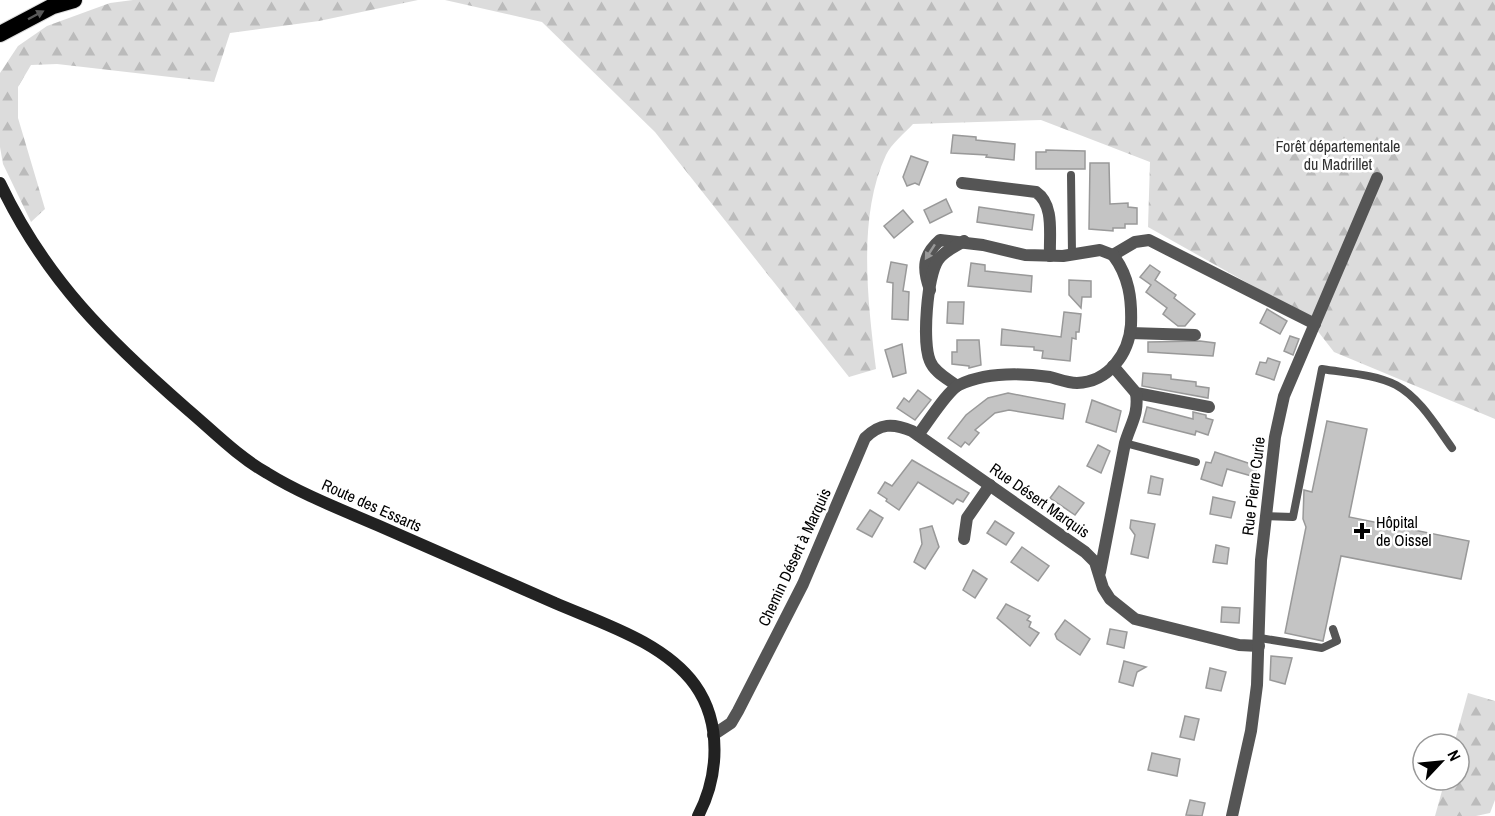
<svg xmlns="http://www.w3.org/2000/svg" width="1495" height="816" viewBox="0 0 1495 816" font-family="'Archivo Narrow',sans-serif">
<defs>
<pattern id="forest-firs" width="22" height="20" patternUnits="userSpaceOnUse" patternTransform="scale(1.5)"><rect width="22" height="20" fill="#dcdcdc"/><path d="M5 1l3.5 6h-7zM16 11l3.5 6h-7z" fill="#bbb"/></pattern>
</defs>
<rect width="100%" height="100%" fill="#fff"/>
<g fill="url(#forest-firs)">
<polygon points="133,0 418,0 319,21 230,33 214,82 57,64 31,65 18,87 18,118 45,209 31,222 3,164 0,147 0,73 18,46 47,26 110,3"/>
<path d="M445,0H1495V419L1334,352L1306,316L1148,227L1150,162L1041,120L913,124C905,133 891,144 886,155C857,217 868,303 876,369L849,377L655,132L542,22Z"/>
<polygon points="1468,693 1495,701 1495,800 1490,813 1476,816 1435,816 1445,780 1459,780 1459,744 1454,744"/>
</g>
<g fill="#c4c4c4" stroke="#999" stroke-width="1.5">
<polygon points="953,135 976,137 976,140 1015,144 1014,160 986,157 987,155 951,153"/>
<polygon points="1046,150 1085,151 1085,169 1036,169 1036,152 1046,152"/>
<polygon points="911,156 928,162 919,185 915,183 907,186 903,177"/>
<polygon points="1090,163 1109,163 1110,204 1128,203 1128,207 1137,208 1137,224 1125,224 1125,228 1113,228 1113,231 1089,229"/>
<polygon points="946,199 952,212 930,223 924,210"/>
<polygon points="979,207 1034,215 1032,230 977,222"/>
<polygon points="903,210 913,222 894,238 884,226"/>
<polygon points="891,262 907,265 903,291 909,292 908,320 892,319 893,283 887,282"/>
<polygon points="971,263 985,265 985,271 1032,276 1031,292 968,286"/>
<polygon points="1150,265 1160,272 1155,280 1176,295 1174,298 1195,314 1185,326 1178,326 1163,314 1167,308 1146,292 1151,285 1140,277"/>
<polygon points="1069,280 1091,281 1091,297 1082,297 1081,308 1069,295"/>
<polygon points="948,302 964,302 963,324 947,323"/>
<polygon points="1267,309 1287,321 1280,334 1260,323"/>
<polygon points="1064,312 1081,314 1079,332 1076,332 1076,339 1072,338 1070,361 1042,358 1043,351 1034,350 1034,347 1001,345 1002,329 1061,337"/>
<polygon points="1290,336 1299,339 1293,355 1284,351"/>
<polygon points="957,340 979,340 981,365 969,368 969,366 952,364 952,352 957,352"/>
<polygon points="1200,341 1215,343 1213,356 1148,352 1148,342"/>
<polygon points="902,344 906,373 893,377 885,350"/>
<polygon points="1268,358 1280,362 1274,380 1256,374 1260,362 1266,363"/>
<polygon points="1143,373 1171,375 1171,379 1196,382 1196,386 1209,388 1208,398 1142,386"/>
<polygon points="918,390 931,400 915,420 897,408 904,398 909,402"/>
<polygon points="1008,393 1065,404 1063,419 1009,410 995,413 975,430 979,433 969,445 965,442 961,447 948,438 966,415 988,398"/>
<polygon points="1092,400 1121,411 1116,432 1086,422"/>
<polygon points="1147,407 1193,419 1193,412 1206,415 1206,418 1213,420 1208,435 1196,431 1195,435 1143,422"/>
<polygon points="1327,421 1367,429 1349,517 1469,541 1461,579 1341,556 1323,641 1285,633 1306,527 1303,519 1304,490 1312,492"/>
<polygon points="1098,445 1110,451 1101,473 1087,466"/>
<polygon points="1215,452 1257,466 1255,477 1227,469 1222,486 1201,479 1206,462 1211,463"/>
<polygon points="912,460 969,493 963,502 957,499 953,504 918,482 899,510 886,501 887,499 878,493 885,482 892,486"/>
<polygon points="1151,476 1163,479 1160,495 1148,493"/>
<polygon points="1059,486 1084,503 1075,515 1050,498"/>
<polygon points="1213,497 1235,502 1231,518 1210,514"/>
<polygon points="870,510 883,518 872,537 857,529"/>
<polygon points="1131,520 1155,524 1148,558 1131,554 1135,535 1130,528"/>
<polygon points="995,521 1014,533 1006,545 987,533"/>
<polygon points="932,526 939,547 925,569 914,562 922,544 920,529"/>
<polygon points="1216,545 1229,548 1227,564 1213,562"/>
<polygon points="1022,547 1049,566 1038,581 1011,562"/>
<polygon points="973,570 987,579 975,598 963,590"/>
<polygon points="1006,604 1030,616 1027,620 1031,622 1029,627 1039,633 1030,646 997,618"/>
<polygon points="1222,607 1240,608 1239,623 1221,622"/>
<polygon points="1065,620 1090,639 1080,655 1057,639 1055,634"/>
<polygon points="1110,629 1127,632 1124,648 1107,644"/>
<polygon points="1271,656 1292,658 1285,684 1270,680"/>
<polygon points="1124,661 1146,667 1137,672 1133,686 1119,682"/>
<polygon points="1210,668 1226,672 1221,691 1206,688"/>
<polygon points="1185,716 1199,719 1194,740 1180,737"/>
<polygon points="1152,753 1180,759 1177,776 1148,770"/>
<polygon points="1190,800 1205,803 1202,816 1186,815"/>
</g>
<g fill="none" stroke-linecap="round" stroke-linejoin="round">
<g stroke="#dbdbdb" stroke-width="18">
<polyline id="trunk" points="0,34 53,6 74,0"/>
</g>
<g stroke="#555" stroke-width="8">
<polyline points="1071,175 1072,254"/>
<polyline points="1125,443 1196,462"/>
<path d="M1265,516L1293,517L1322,369C1346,373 1374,374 1396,385C1420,398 1436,426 1452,448"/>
<polyline points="1260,638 1322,648 1337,641 1333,629"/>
</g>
<g stroke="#555" stroke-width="12">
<path d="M962,183L1036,192C1055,205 1049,235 1050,256"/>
<polyline points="1113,255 1135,242 1149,240 1315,324"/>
<path d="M930,290C922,268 923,255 940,240L983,245L1025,255L1063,256L1100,250L1113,255"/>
<polyline points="1130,333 1195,335"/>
<polyline points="1113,366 1136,393 1209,407"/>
<path d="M957,386C948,379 934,372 930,361C922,343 927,276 938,260C944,251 955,247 964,241"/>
<path d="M918,435C927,424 947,391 959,385C986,372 1021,373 1050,377C1058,379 1068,383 1077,383C1109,382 1129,353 1131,325C1132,299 1129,276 1113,255"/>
<polyline points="964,539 967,518 990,485"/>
<path d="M1100,572L1125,443C1131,423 1139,414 1136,393"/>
<path d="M713,735L731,723L738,711L803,584L865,438C880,423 893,423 912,431L1085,552L1095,562L1103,588L1110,599L1135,619L1239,645L1259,646"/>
<polyline points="1232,816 1251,731 1257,685 1261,560 1275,437 1284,396 1377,178"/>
</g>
<path stroke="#222" stroke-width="12" d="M0,183C46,280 108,340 187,409C213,431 237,456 267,473C301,494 340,509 377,525C437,551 496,577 555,603C601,623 664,642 695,685C722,723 719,776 698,816"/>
<use href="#trunk" stroke="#000" stroke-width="16"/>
</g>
<defs><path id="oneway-solid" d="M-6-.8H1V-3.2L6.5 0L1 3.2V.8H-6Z" transform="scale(1.5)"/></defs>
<use fill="#595959" href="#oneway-solid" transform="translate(36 15) rotate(-28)"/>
<use fill="#999" href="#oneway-solid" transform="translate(930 252) rotate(123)"/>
<path fill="#000" stroke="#fff" stroke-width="2" d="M1359 522h6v6h6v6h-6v6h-6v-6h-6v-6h6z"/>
<g text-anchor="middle" stroke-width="5" stroke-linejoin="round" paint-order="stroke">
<g font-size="16" fill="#333" stroke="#fff">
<text x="1338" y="152">Forêt départementale<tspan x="1338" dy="18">du Madrillet</tspan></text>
</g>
<g font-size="16" fill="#000" stroke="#fff">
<text transform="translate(1253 486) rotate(-83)" y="6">Rue Pierre Curie</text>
<text transform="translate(1040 500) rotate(35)" y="6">Rue Désert Marquis</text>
<text transform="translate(372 505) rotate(24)" y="6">Route des Essarts</text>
<text transform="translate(794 557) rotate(-65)" y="6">Chemin Désert à Marquis</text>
</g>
<g font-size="16" fill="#000" stroke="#fff" text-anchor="start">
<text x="1376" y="528">Hôpital<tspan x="1376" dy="18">de Oissel</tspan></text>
</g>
</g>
<g transform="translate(1441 762) rotate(64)"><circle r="28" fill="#ffffff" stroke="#999999" stroke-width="1.5"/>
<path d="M0-4.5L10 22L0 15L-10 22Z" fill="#000000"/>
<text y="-9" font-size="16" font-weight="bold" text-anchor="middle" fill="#000000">N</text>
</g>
</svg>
